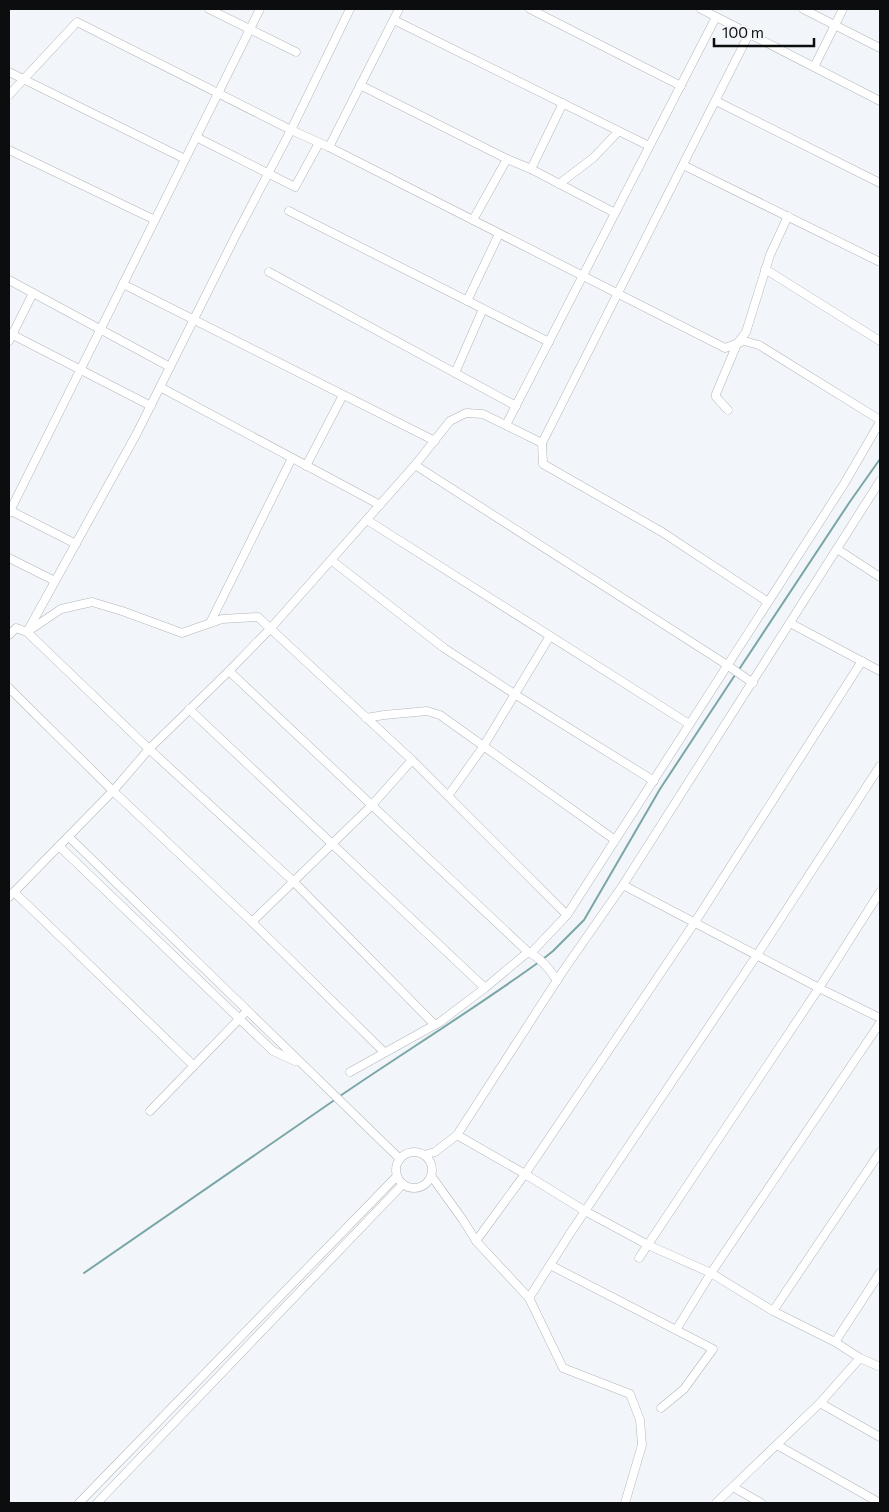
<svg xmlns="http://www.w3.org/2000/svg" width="889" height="1512" viewBox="0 0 889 1512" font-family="Commissioner,sans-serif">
<rect width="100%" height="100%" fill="#f2f6fa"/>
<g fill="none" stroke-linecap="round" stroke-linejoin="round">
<g stroke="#7aa6a7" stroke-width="2">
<polyline points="738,671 849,503 880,459"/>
<polyline points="543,959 553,951 584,920 660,789 735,675"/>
<path d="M340,1096C406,1051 474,1009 539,962"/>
<polyline points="84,1273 336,1099"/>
</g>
<g stroke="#b2b6b9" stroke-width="9">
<g id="minor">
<polyline points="209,9 296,52"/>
<polyline points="350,9 291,130 236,235 137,433 27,632 149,749 293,881 435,1025"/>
<polyline points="530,9 681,86"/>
<polyline points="701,9 880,101"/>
<polyline points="803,9 880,48"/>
<polyline points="394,20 649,146"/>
<polyline points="814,67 843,9"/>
<polyline points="9,72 185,159"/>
<polyline points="360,85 507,159"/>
<polyline points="9,95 77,22 291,130 329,147 725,348 744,341 759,345 880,420"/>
<polyline points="716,101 880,183"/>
<polyline points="196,137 295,187 319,143"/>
<polyline points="329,147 399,9"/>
<polyline points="9,150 155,220"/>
<polyline points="683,165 880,262"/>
<polyline points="531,169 615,213"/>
<polyline points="559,184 593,158 618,132"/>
<polyline points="289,211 549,342"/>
<polyline points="473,220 507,159 531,169 563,103"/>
<polyline points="765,269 880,341"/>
<polyline points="269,272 516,406"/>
<polyline points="9,280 170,367"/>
<polyline points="123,284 435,441"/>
<polyline points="467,301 499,234"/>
<polyline points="9,333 151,406"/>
<polyline points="9,341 33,293"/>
<polyline points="455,373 483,309"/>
<polyline points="160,387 380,505"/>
<polyline points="728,410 716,397 716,394 737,344 746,332 770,255 788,216"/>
<polyline points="506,425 716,17"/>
<polyline points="542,443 749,34"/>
<polyline points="415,465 724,663 753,683"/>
<polyline points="306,466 343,395"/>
<polyline points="9,510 76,544"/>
<polyline points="9,513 260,9"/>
<polyline points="367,520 689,724"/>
<polyline points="837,549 880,577"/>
<polyline points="9,558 55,581"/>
<polyline points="331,560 444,648 516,695 654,781"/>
<polyline points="210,623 292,458"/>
<polyline points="790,623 880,671"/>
<polyline points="9,635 16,628 27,632 61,609 92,602 122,611 182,633 222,619 258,617 412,760 567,915"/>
<path d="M229,671L528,952C541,958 550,969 557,981"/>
<polyline points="9,688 113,791 252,922 384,1052"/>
<polyline points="189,709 485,988"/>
<polyline points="366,718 384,715 427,711 440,715 615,840"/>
<polyline points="448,796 483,747 550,636"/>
<polyline points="69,837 400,1159"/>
<polyline points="59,846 273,1051 295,1061"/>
<polyline points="623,885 819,988 880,1018"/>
<polyline points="14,892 194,1066"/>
<polyline points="9,897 113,791 149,749 229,671 270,629 415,465 450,421 466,413 483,414 542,443 543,464 662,532 768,602"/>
<polyline points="252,922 372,805 412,760"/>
<polyline points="531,953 567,915 844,484 880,422"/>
<polyline points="350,1072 440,1022 485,988 528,952"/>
<polyline points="150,1111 243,1015"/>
<polyline points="457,1135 525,1174 585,1211 648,1245 711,1273 773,1311 835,1342 860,1358 880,1367"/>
<circle cx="414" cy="1170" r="18"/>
<polyline points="424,1155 435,1152 457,1135 563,971 623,885 880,481"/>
<polyline points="432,1177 463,1220 476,1241 529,1298 563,1368 630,1394 640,1420 642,1445 625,1503"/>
<polyline points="476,1241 525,1174 695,922 862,661"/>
<polyline points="639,1258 819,988 880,892"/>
<polyline points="550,1265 713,1349 684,1389 661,1408"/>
<polyline points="529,1298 571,1232 757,955 880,766"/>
<polyline points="773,1311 880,1152"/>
<polyline points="676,1330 711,1273 880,1023"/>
<polyline points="835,1342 880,1273"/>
<polyline points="820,1403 880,1437"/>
<polyline points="777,1445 880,1503"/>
<polyline points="733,1487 761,1503"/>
<polyline points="79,1503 397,1176"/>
<polyline points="97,1503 403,1184"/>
<polyline points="716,1503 820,1403 860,1358"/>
</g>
</g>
<use href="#minor" stroke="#fff" stroke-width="8"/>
</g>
<rect width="889" height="1512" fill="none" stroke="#0c0d0f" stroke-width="20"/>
<path d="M714 38v8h100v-8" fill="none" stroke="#0c0d0f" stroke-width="2.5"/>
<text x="722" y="38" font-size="15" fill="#0c0d0f" stroke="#f2f6fa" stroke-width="4" paint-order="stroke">100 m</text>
</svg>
